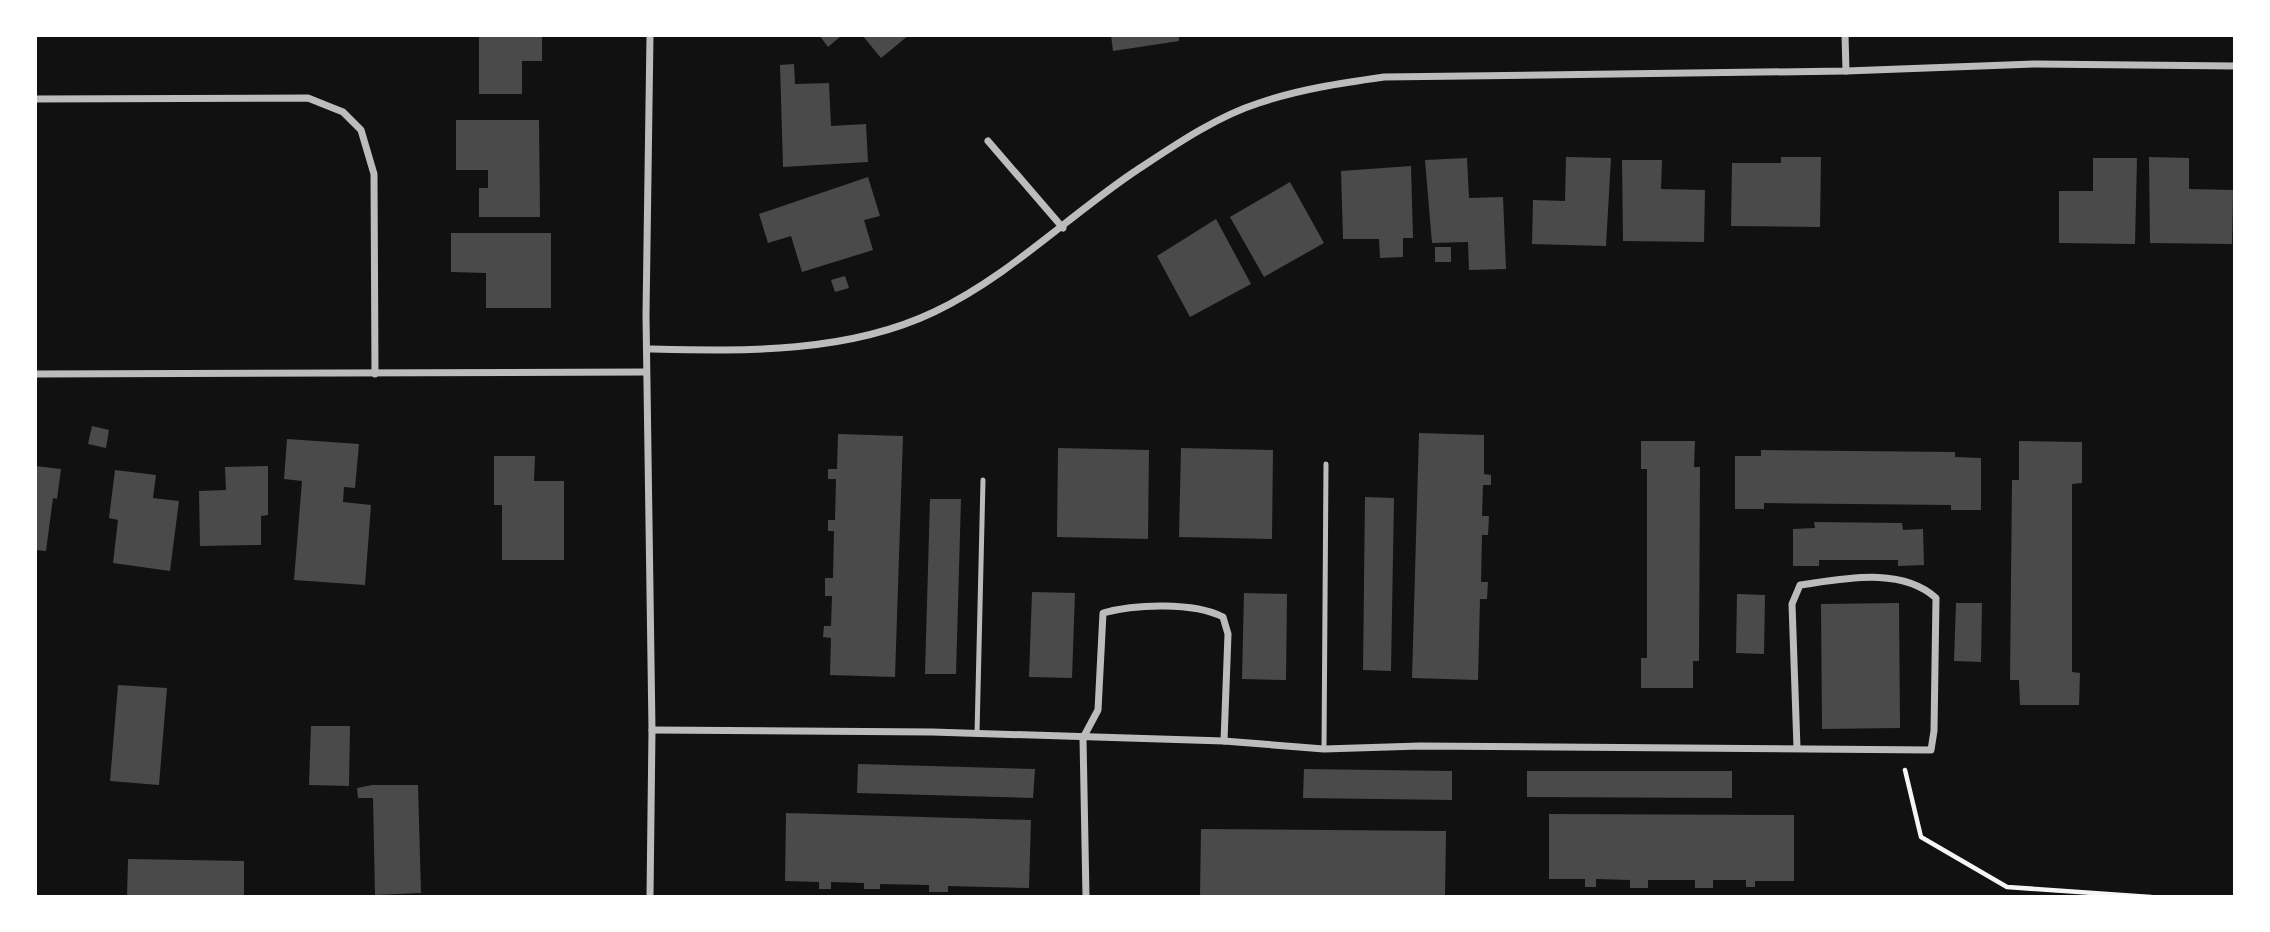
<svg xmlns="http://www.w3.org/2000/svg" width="2270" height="932" viewBox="0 0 2270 932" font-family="Poppins,sans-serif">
<rect width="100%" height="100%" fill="#111"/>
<g fill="#4a4a4a">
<polygon points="479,35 542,35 542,61 522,61 522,94 479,94"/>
<polygon points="819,35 842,35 828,47"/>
<polygon points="862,35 909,35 881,58"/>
<polygon points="1111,35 1179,35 1179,41 1113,51"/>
<polygon points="794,64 795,84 829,83 831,126 866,124 868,162 783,167 780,65"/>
<polygon points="456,120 539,120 540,217 479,217 479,188 488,188 488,170 456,170"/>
<polygon points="1566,157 1611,158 1606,246 1532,244 1533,200 1565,201"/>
<polygon points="1781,157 1821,157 1820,227 1731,226 1732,163 1781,163"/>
<polygon points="2149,157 2189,158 2189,189 2233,190 2232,244 2150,243"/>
<polygon points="1467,158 1469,198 1503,197 1506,269 1469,270 1468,242 1432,243 1425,160"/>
<polygon points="2093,158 2137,158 2135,244 2059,243 2059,191 2093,191"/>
<polygon points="1622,160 1662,160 1661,189 1705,190 1704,242 1623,241"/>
<polygon points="1411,166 1413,238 1403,238 1403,257 1380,258 1379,239 1343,239 1341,171"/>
<polygon points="868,177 880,216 864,220 873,250 802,272 791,236 768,243 759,214"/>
<polygon points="1290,182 1324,243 1264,277 1230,217"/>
<polygon points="1216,219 1251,284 1190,317 1157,256"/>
<polygon points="451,233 551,233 551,308 486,308 486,273 451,272"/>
<rect x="1435" y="247" width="16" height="15"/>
<polygon points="845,276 849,288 835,292 831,280"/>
<polygon points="92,426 109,430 106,448 88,444"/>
<polygon points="1419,433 1484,435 1484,474 1491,475 1491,485 1483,485 1482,516 1489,516 1488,535 1482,535 1481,582 1488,582 1487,599 1480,599 1478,680 1412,678"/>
<polygon points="838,434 903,436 895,677 830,675 831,638 823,637 824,626 831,626 832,596 825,596 825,578 833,578 834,531 828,531 828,520 835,520 836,479 828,479 828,469 837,469"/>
<polygon points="287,439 359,444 355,488 344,487 343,502 371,505 365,585 294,580 302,481 284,479"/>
<polygon points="1641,441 1695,441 1694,467 1700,467 1699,661 1693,661 1693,688 1641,688 1641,658 1647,658 1647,469 1641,469"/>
<polygon points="2019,441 2082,442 2082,483 2072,484 2072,672 2080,673 2079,705 2020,705 2019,680 2010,680 2012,480 2019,480"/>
<polygon points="1058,448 1149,450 1148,539 1057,537"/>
<polygon points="1181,448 1273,450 1272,539 1179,537"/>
<polygon points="1761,450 1955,452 1955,457 1981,458 1981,510 1951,510 1951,505 1764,503 1764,509 1735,509 1735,456 1761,456"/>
<polygon points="494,456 535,456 534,481 564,481 564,560 502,560 502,505 494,505"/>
<polygon points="35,466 61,469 57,499 53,498 46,551 35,550"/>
<polygon points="268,466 268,515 261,516 261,545 200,546 199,491 226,490 225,467"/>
<polygon points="115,470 156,475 153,498 179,501 170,571 113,563 118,520 109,518"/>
<polygon points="1365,497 1394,498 1391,671 1363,670"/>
<polygon points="930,499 961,499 956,674 925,674"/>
<polygon points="1814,522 1902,523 1903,530 1923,529 1924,565 1898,566 1898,560 1819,560 1819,566 1793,566 1793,529 1815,528"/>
<polygon points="1032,592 1075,593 1072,678 1029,677"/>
<polygon points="1244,593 1287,594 1286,680 1242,679"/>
<polygon points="1737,594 1765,595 1764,654 1736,653"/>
<polygon points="1899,603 1900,728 1822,729 1821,604"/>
<polygon points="1956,603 1982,603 1981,662 1954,661"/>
<polygon points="118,685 167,688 159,785 110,781"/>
<polygon points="311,726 350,726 349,786 309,785"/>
<polygon points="858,764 1035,769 1033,798 857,793"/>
<polygon points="1304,769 1452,771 1452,800 1303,798"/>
<polygon points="1527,771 1732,771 1732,798 1527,797"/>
<polygon points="372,785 418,785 421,893 375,895 373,798 358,798 357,788"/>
<polygon points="786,813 1031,820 1029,888 948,886 948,892 929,892 929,885 880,884 880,889 864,889 864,883 831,882 831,889 819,889 819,882 785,881"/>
<polygon points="1549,814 1794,815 1794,881 1755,881 1755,887 1746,887 1746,880 1713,880 1713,888 1695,888 1695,880 1648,880 1648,888 1630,888 1630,880 1596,879 1596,887 1585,887 1585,879 1549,879"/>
<polygon points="1201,829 1446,831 1445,897 1200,897"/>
<polygon points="128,859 244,861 244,897 127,897"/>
</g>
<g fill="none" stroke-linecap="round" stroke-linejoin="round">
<polyline stroke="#f5f5f5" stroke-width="4.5" points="1905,770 1921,837 2007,887 2151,897"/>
<g stroke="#bcbcbc" stroke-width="5">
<polyline points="977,734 983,480"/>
<polyline points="1324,749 1326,464"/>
</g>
<g stroke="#bcbcbc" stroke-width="7">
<polyline points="1845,35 1846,71"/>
<polyline points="35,99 308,98 343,112 361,130 374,174 375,374"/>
<polyline points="988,141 1063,228"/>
<path d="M647,349C742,351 846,354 934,312C1009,276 1066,218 1134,172C1172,147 1215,117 1259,103C1300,89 1342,83 1384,77L1846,71L2035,64L2235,66"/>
<polyline points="35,374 646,372"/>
<path d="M652,730L932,732L1224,741L1324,749L1420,746L1931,750L1934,731L1936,598C1901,566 1843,579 1800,585L1792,604L1797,748"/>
<polyline points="650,897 652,730 646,315 650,35"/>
<path d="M1086,897L1083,738L1098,710L1103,613C1135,604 1194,602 1223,617L1228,634L1224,741"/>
</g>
</g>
<rect width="2270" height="932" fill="none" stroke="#ffffff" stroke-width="74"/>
</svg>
